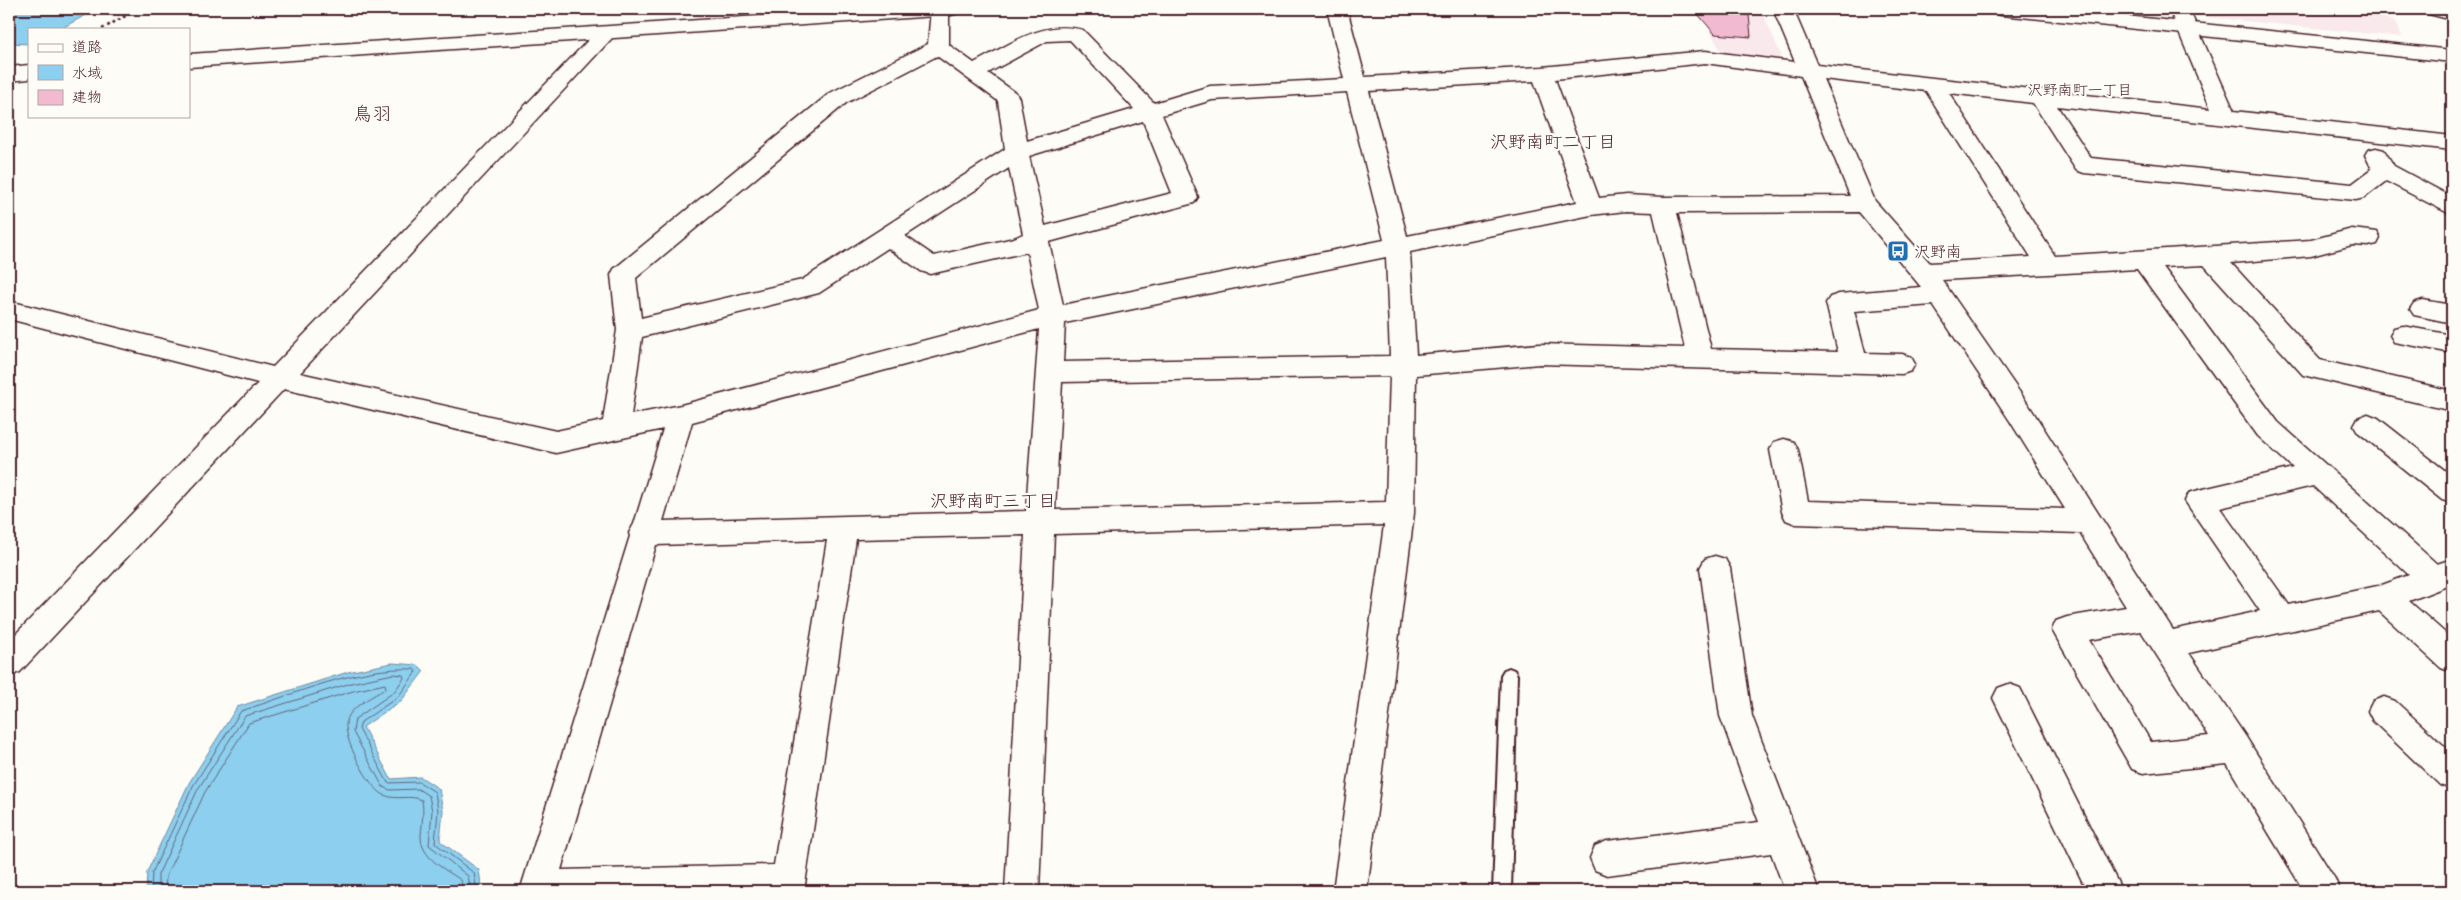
<svg xmlns="http://www.w3.org/2000/svg" width="2461" height="900" viewBox="0 0 2461 900" font-family="Mynerve,'Klee One',sans-serif">
<rect width="100%" height="100%" fill="#fdfcf7"/>
<filter id="ink" filterUnits="userSpaceOnUse"><feTurbulence type="fractalNoise" baseFrequency=".02" numOctaves="2"/><feDisplacementMap in="SourceGraphic" scale="10" xChannelSelector="R" yChannelSelector="G"/><feConvolveMatrix kernelMatrix="1 2 1 2 8 2 1 2 1" color-interpolation-filters="sRGB"/></filter>
<g filter="url(#ink)">
<g fill="#f9e8ec">
<polygon points="1688,9 1761,9 1781,55 1775,61 1722,53 1702,16 1692,15"/>
<polygon points="2196,9 2356,9 2396,22 2402,37 2205,17"/>
</g>
<g fill="#8ccfee" stroke="#7289a0">
<polygon points="9,9 97,9 60,29 29,29 29,44 9,43"/>
<polygon points="392,663 418,665 424,671 402,700 363,727 391,779 421,777 439,789 443,811 440,841 479,870 482,891 146,891 147,872 189,783 237,707 348,672"/>
</g>
<g fill="none" stroke-linecap="round" stroke-linejoin="round">
<g stroke="#646579" stroke-width="1">
<path d="M151,891L152,873L193,786L241,711C295,694 358,666 414,669L416,672L398,697L361,722L359,729L388,783L419,782L435,792L438,811L435,843L474,873L477,891"/>
<polyline points="158,891 158,875 198,789 245,716 351,683 393,674 403,675 404,678 394,692 355,719 353,732 383,787 390,790 418,789 429,796 432,811 429,845 468,876 471,891"/>
<path d="M165,891L166,876L205,792L249,723L353,691L385,684L386,688C373,697 354,704 347,719C340,735 369,788 384,795C396,801 410,794 422,800C424,812 422,823 421,835C420,858 445,869 461,880L463,891"/>
</g>
</g>
<polygon fill="#f1bad1" stroke="#4a1f2b" points="1696,12 1749,15 1751,37 1715,34"/>
<g fill="none" stroke-linecap="round" stroke-linejoin="round">
<g stroke="#4a1f2b" stroke-width="4">
<polygon id="service" points="1509,668 1514,670 1517,675 1511,891 1493,891 1501,675 1504,670"/>
</g>
<g stroke="#4a1f2b" stroke-width="3">
<g id="minor">
<path d="M931,9H949V45L974,63C1009,45 1043,19 1083,30L1154,103L1210,86L1344,79L1327,9H1347L1365,77L1542,67L1705,51L1795,62L1773,9H1793L1817,65L2211,109L2169,9H2189L2234,111L2452,136V150L2057,106L2091,158L2352,184L2372,169L2365,155L2368,150L2376,148L2384,150L2394,166L2452,197V215L2386,181L2364,198L2356,200L2084,173L2076,170L2033,103L1949,93L2055,256L2311,240L2352,229L2377,232L2380,238L2377,244L2368,246L2352,245L2311,256L2231,263L2320,360L2452,391V411L2303,375L2204,265L2163,267L2278,422L2437,564L2452,559V584L2409,601L2452,639V672L2441,668L2379,611L2189,653L2246,737L2335,879L2340,891H2304L2227,764L2143,773L2132,769L2052,630L2056,621L2067,617L2126,607L2080,533L1796,524L1786,520L1782,512L1770,450L1774,442L1784,439L1794,442L1798,450L1808,501L2065,509L2010,421L1933,305L1854,311L1865,353L1902,354L1911,357L1915,364L1911,371L1902,374L1539,364L1416,375L1414,513L1367,891H1333L1384,525L1054,534L1039,891H1005L1025,535L856,539L804,891H520L630,536L629,533L634,524L663,429L556,453L284,389L20,672L9,676V641L258,383L9,319V301L273,367L599,29L606,27L613,29L616,33L613,37L300,373L556,431L603,421L617,330L611,275L614,269L830,93L928,44ZM1070,40L1134,109L1027,141L1019,98L1016,93L988,73L1047,41ZM937,56L998,101L1005,149L802,280L641,318L636,278L846,103ZM1705,63L1801,76L1850,196L1663,197L1626,195L1599,198L1555,79ZM1823,79L1926,91L2031,257L1930,263L1875,201ZM1534,81L1577,202L1407,236L1369,91ZM1347,92L1384,240L1063,305L1049,242L1194,203L1198,197L1162,115L1212,100ZM1143,121L1172,193L1045,226L1029,156ZM1009,168L1023,234L1014,238L934,256L905,236ZM1626,211L1653,212L1685,348L1539,344L1416,355L1410,252L1591,215ZM1859,212L1921,287L1839,294L1830,297L1826,303L1838,352L1711,349L1677,213ZM888,248L921,271L930,274L1027,252L1039,310L681,405L631,415L642,337L819,293ZM1386,257L1390,356L1063,362L1065,323ZM2137,269L2258,436L2293,468L2199,490L2189,493L2185,501L2260,611L2173,630L2030,407L1942,280ZM1039,329L1026,511L663,521L692,422ZM1390,376L1386,502L1055,510L1062,382ZM2313,486L2409,575L2382,585L2289,605L2220,508ZM827,540L774,865L561,870L656,545ZM2141,631L2209,736L2151,742L2089,640Z"/>
<polygon points="2422,9 2452,9 2452,20 2425,13"/>
<polygon points="2423,300 2452,305 2452,323 2414,315 2410,309 2414,303"/>
<polygon points="2403,326 2452,335 2452,353 2394,342 2390,335 2394,328"/>
<polygon points="2368,414 2378,418 2452,476 2452,503 2442,500 2358,432 2354,425 2358,418"/>
<polygon points="1715,556 1725,559 1730,568 1752,716 1819,891 1785,891 1771,853 1607,875 1595,870 1590,858 1595,846 1607,841 1759,822 1720,716 1700,568 1705,559"/>
<polygon points="2009,684 2020,688 2122,891 2087,891 1993,698 1998,688"/>
<polygon points="2384,697 2395,701 2452,753 2452,789 2440,785 2373,721 2368,711 2373,701"/>
</g>
</g>
<g stroke="#4a1f2b" stroke-width="3">
<g id="tertiary">
<polygon points="864,9 961,9 958,13 951,15 189,67 189,54"/>
<polygon points="1991,9 2058,9 2452,50 2452,62 2001,15 1994,13"/>
<polygon points="29,65 29,79 9,81 9,67"/>
</g>
</g>
<polyline stroke="#4a1f2b" stroke-width="2.5" stroke-dasharray="3 3" stroke-linecap="butt" points="102,29 129,14 149,9"/>
<use href="#service" fill="#fdfcf7" fill-rule="evenodd"/>
<use href="#minor" fill="#fdfcf7" fill-rule="evenodd"/>
<use href="#tertiary" fill="#fdfcf7" fill-rule="evenodd"/>
</g>
</g>
<defs>
<g id="bus-square" transform="scale(1.125)"><rect x="-9" y="-9" width="18" height="18" rx="4" fill="#1f6fb2" stroke="#fdfcf7"/><path d="M-5-6H5V4H4V6H2V4H-2V6H-4V4H-5ZM-3.5-4V0h7V-4ZM-3.5 1.2v1.5H-2V1.2ZM2 1.2v1.5H3.5V1.2Z" fill="#fff"/></g>
</defs>
<g fill-rule="evenodd">
<use href="#bus-square" x="1898" y="251"/>
</g>
<g text-anchor="middle" stroke-width="4.5" stroke-linejoin="round" paint-order="stroke">
<g font-size="15" fill="#4a1f2b" stroke="#fdfcf7">
<text x="2080" y="95">沢野南町一丁目</text>
</g>
<g font-size="16" fill="#4a1f2b" stroke="#fdfcf7" text-anchor="start">
<text x="1914" y="257">沢野南</text>
</g>
<g font-size="18" fill="#4a1f2b" stroke="#fdfcf7">
<text x="1553" y="148">沢野南町二丁目</text>
<text x="993" y="507">沢野南町三丁目</text>
</g>
<g font-size="19" fill="#4a1f2b" stroke="#fdfcf7">
<text x="372" y="120">鳥羽</text>
</g>
</g>
<rect width="2461" height="900" fill="none" stroke="#fdfcf7" stroke-width="30"/>
<rect x="15" y="15" width="2431" height="870" fill="none" stroke="#4a1f2b" stroke-width="2" filter="url(#ink)"/>
<rect x="28" y="28" width="162" height="90" fill="#fdfcf7" stroke="#b5a4a5"/>
<rect x="38" y="44" width="25" height="8" fill="#fdfcf7" stroke="#b5a4a5"/>
<text x="72" y="52" font-size="15" fill="#4a1f2b">道路</text>
<rect x="38" y="65" width="25" height="15" fill="#8ccfee" stroke="#b5a4a5"/>
<text x="72" y="78" font-size="15" fill="#4a1f2b">水域</text>
<rect x="38" y="90" width="25" height="15" fill="#f1bad1" stroke="#b5a4a5"/>
<text x="72" y="102" font-size="15" fill="#4a1f2b">建物</text>
</svg>
